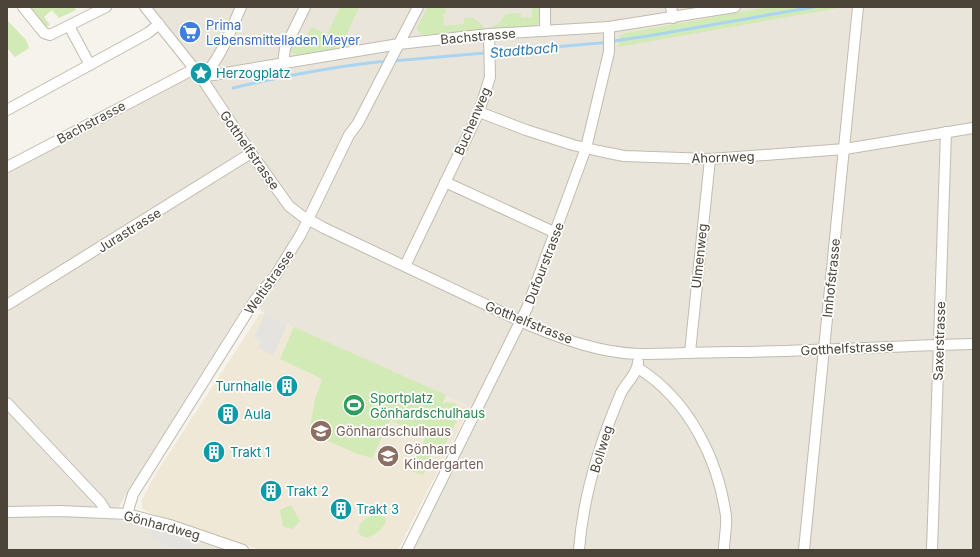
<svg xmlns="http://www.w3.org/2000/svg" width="980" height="557" viewBox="0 0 980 557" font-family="Inter,sans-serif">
<rect width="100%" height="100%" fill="#f6f3ec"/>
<polygon fill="#eae5da" points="147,7 973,7 973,550 407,550 477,410 265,314 248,299 122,501 115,519 153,528 225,550 7,550 7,167 194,69"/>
<polygon fill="#efe8d6" points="262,313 470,407 398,550 260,550 148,512 142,508 142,500 153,478 259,315"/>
<g fill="#d2eab5">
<polygon points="28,7 74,7 76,10 59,18 52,10 44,17 50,25 45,28"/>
<path d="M340,7H359L340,49L298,55L292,52C290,47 291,43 295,40L303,43L311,27L327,35Z"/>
<polygon points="428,7 445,7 446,13 443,14 444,26 464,24 464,18 474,18 486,29 423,35 419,32 417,28"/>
<polygon points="532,7 541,7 541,20 536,26 491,29 491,27 498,24 506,14 521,13 521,18 532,17"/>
<polygon points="770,7 844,7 618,47 620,36 625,33"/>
<polygon points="7,20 26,40 29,48 15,57 7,48"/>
<polygon points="294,327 446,395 442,405 446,402 454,403 462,409 442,451 433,451 423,475 410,471 426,436 390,420 372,458 358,454 309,433 315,399 322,381 320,378 280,359"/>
<polygon points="291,505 300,521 293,529 283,527 280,510"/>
<path d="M380,514L386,519C385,530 364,546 358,531C360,520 369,515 380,514Z"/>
</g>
<g fill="#e5e3e0">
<polygon points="265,314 287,324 273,356 258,347 261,341 254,337"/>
<polygon points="153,528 179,537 204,550 174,550 149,536"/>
</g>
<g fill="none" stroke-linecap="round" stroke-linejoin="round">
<g stroke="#a9d4f2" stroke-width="3">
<polyline points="393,61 600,43 648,36 814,7"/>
<path d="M233,88C284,76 336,66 388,61"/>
</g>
<g stroke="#c2bbae" stroke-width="12">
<g id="minor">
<polyline points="23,7 44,33 50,35 106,7"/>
<path d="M145,7L201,77L251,153L289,206L302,216L324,228L531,326C565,340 602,353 639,354C670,354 702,352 733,352C813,351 893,346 973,344"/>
<polyline points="545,7 545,31"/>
<polyline points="671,7 673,18"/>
<polyline points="69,26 90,65"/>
<polyline points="283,64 285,48 305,7"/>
<polyline points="201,77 399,44 489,34 609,27 735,7"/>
<path d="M201,77C220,62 231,29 241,7"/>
<polyline points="7,110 148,33 159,24"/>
<polyline points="479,112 526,130 573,145 599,151 624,156 710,159 845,149 973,128"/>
<polyline points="7,167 194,69"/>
<polyline points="445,182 556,233"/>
<polyline points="405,266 479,112 490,77 489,34"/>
<polyline points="7,305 251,153"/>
<polyline points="690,352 710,159"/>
<path d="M638,368C689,400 718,459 726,516C727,527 724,539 724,550"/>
<polyline points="7,403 101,503 107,513"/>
<polyline points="7,512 60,511 127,514 170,525 243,550"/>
<polyline points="127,514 133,494 255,300 275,276 301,234 349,135 358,123 418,7"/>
<polyline points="407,550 527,308 586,148 609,52 609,27"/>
<path d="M579,550C583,496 600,442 621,393C626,383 638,373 638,362"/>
<polyline points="804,550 858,7"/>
<polyline points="932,550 946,132"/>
</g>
</g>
<use href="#minor" stroke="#fff" stroke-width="10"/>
</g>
<defs>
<g id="supermarket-disc" transform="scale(1.15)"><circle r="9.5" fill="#3f7fe0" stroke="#fff"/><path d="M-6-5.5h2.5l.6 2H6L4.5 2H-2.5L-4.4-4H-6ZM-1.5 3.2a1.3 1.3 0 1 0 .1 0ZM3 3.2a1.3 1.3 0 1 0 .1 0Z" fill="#fff"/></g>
<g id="sight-disc" transform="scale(1.15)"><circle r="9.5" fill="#0f9aa8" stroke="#fff"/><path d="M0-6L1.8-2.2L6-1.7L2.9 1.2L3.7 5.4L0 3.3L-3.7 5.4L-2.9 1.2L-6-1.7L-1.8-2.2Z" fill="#fff"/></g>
<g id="building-disc" transform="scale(1.15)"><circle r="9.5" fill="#0f9aa8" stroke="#fff"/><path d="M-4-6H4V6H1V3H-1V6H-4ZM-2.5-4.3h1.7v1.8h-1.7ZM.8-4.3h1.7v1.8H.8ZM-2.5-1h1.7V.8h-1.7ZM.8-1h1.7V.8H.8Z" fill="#fff"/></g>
<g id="stadium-disc" transform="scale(1.15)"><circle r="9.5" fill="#2e9e5b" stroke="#fff"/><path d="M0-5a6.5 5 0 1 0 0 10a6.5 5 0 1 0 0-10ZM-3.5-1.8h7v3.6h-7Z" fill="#fff"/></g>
<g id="school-disc" transform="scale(1.15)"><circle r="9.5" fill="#8d6e63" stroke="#fff"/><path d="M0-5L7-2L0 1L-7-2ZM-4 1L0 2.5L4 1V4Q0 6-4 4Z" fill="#fff"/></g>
</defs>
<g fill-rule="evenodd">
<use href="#supermarket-disc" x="190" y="32"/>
<use href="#sight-disc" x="201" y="73"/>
<use href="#building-disc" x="287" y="386"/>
<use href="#stadium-disc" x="354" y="405"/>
<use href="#building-disc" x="228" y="414"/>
<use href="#school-disc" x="321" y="431"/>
<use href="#building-disc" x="214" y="452"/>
<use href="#school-disc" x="388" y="456"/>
<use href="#building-disc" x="271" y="491"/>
<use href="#building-disc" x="341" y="509"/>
</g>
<g text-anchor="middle" stroke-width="3.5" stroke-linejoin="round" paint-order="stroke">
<g font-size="13" fill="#366cbe" stroke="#fff" text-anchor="start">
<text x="206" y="30">Prima<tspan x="206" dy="15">Lebensmittelladen Meyer</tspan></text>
</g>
<g font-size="13" fill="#4b4439" stroke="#fff">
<text transform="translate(478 36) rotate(-5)" y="5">Bachstrasse</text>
<text transform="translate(472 121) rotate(-67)" y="5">Buchenweg</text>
<text transform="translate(91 122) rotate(-28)" y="5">Bachstrasse</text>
<text transform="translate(250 150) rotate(55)" y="5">Gotthelfstrasse</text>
<text transform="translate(723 157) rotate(-2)" y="5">Ahornweg</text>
<text transform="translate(129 230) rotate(-32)" y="5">Jurastrasse</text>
<text transform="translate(699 256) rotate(-84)" y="5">Ulmenweg</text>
<text transform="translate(544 263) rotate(-69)" y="5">Dufourstrasse</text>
<text transform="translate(831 278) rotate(-84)" y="5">Imhofstrasse</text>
<text transform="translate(269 282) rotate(-55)" y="5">Weltistrasse</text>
<text transform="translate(529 322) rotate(22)" y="5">Gotthelfstrasse</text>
<text transform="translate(939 341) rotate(-88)" y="5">Saxerstrasse</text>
<text transform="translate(847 348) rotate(-3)" y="5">Gotthelfstrasse</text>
<text transform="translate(601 449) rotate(-73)" y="5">Bollweg</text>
<text transform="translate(162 525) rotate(15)" y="5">Gönhardweg</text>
</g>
<g font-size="13" fill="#0d838f" stroke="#fff" text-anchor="start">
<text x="216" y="78">Herzogplatz</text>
<text x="272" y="391" text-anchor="end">Turnhalle</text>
<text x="244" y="419">Aula</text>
<text x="230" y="457">Trakt 1</text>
<text x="286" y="496">Trakt 2</text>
<text x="356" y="514">Trakt 3</text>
</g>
<g font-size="13" fill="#27864d" stroke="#fff" text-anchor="start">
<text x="370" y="403">Sportplatz<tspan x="370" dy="15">Gönhardschulhaus</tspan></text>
</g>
<g font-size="13" fill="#785e54" stroke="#fff" text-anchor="start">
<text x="336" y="436">Gönhardschulhaus</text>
<text x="404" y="454">Gönhard<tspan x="404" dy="15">Kindergarten</tspan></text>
</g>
<g font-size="14" font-style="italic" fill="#2e7ab2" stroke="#fff">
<text transform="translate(524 50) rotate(-5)" y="5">Stadtbach</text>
</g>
</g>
<rect width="980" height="557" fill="none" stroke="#4b4439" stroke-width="16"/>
</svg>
